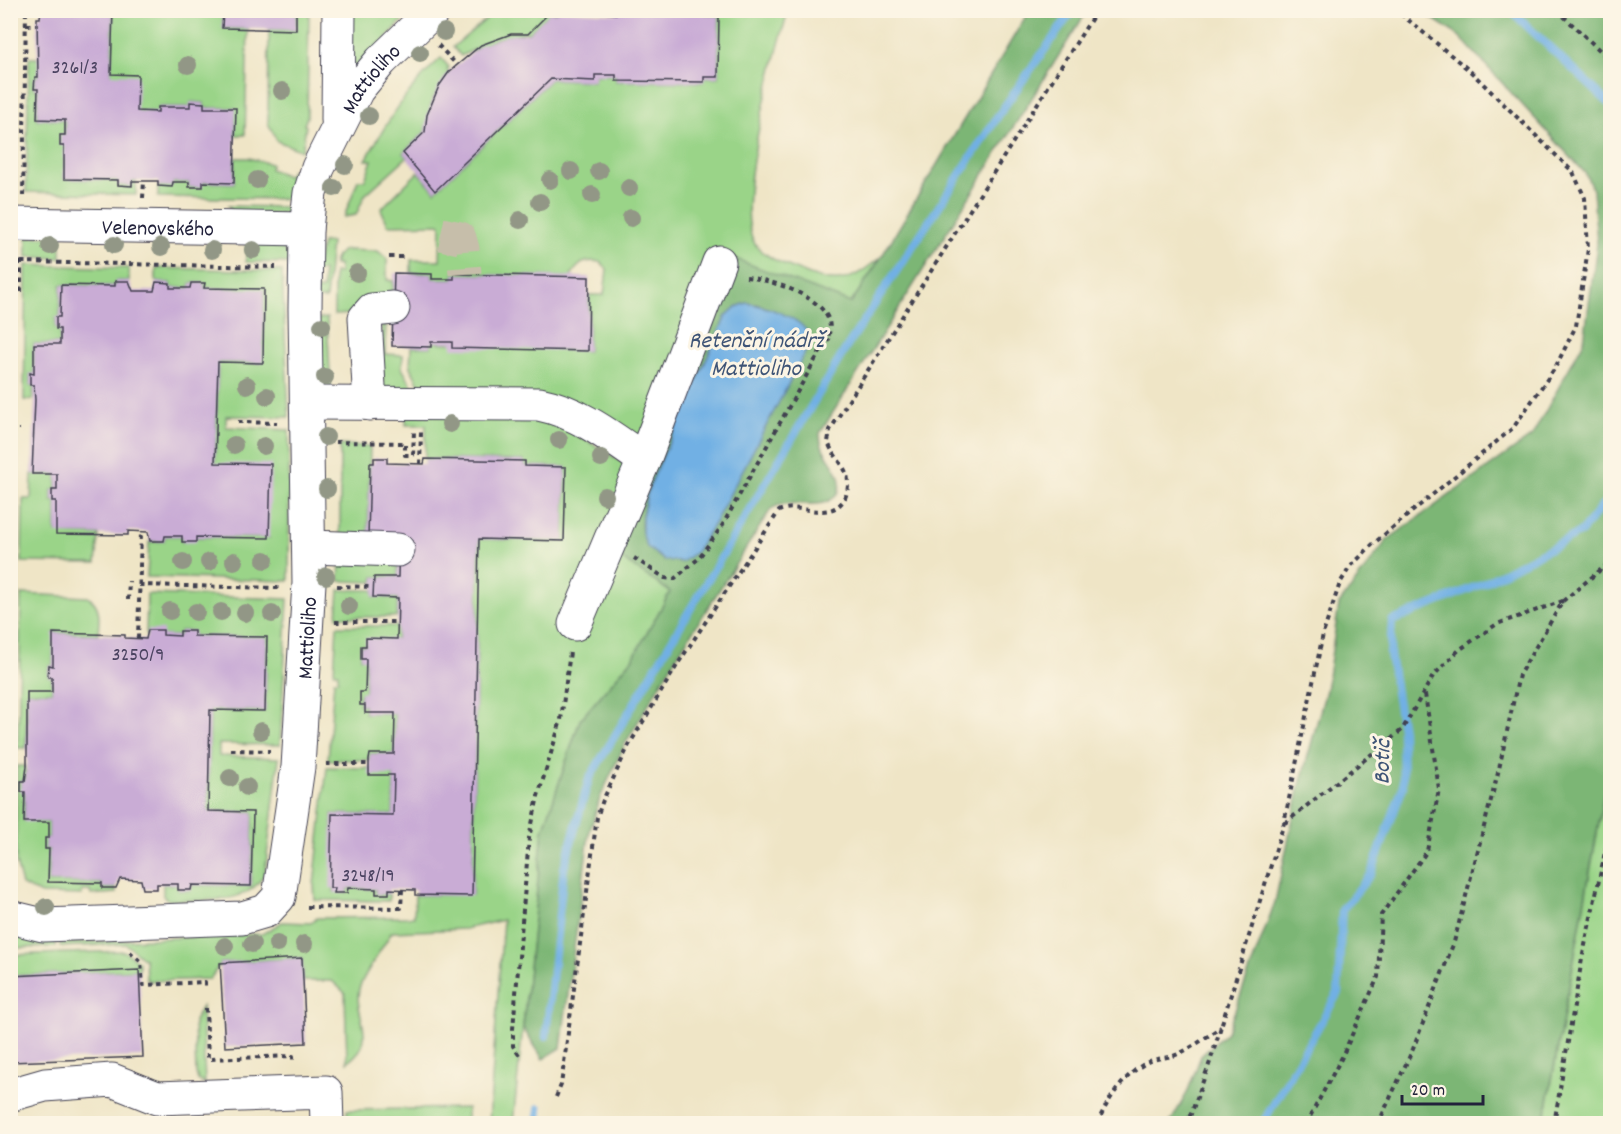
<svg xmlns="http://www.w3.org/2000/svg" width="1621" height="1134" viewBox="0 0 1621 1134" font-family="Dekko,sans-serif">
<rect width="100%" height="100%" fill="#fcf5e5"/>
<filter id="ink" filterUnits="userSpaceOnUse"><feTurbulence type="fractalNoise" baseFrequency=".0167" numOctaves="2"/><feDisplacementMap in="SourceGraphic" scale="12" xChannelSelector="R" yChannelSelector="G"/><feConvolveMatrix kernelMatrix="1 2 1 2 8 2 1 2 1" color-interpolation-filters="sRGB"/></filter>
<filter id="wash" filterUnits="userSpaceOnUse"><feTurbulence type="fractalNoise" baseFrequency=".008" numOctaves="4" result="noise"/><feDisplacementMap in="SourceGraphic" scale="24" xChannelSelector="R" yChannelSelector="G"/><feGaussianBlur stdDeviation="1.35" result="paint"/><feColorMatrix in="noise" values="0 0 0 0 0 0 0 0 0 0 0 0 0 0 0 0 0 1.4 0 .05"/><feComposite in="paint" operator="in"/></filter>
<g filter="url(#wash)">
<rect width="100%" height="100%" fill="#efe5c6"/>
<g fill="#9ad488" stroke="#5e7b62" stroke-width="1.5">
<polygon points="113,11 223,11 223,28 248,29 245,135 235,135 235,108 204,108 204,103 191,102 190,107 158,107 158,112 137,111 111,74"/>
<polygon points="296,11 309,11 307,117 304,125 306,126 302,151 277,141 268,123 269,29 296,30"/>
<polygon points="344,11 398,11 405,18 358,68 343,62"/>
<polygon points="496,11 557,11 556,13 550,13 528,34 526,32 496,39 461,56 453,47"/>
<path d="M705,11H788C776,54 733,206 754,242C764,258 784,264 800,271C837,288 852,281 882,256L851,303L637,436L422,389L410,367L411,347H431V342L588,351L589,295H604L607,269L601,262C584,259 579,263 570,277L454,274V279H432V274L411,273V260H440L441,224L388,225L381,209L418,172L435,191L551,79L594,81L595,75H616V81L703,82L704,77H718L719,16L705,15Z"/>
<polygon points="29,58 39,58 38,77 35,77 34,89 38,89 37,119 65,120 64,179 118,180 118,185 131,186 132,181 136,181 136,195 26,192"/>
<path d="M441,58L449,67L447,70L449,72L432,100L425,132L403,153L407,157L365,195L356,215L344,217L358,180H365L372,160H366C387,121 408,88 441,58Z"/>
<polygon points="235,158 249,158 271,164 270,169 288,176 291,171 295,173 288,199 158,197 158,186 172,186 173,182 189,182 189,187 202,187 203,182 234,183"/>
<polygon points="228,206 291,207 285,213 234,215"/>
<polygon points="61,236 61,258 27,257 27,237"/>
<polygon points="331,242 326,299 316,299 316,290 323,289 323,271 314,271 322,243"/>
<polygon points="246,243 277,243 286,252 291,263 246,262"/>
<polygon points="344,250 378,251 387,259 387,280 393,281 393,299 354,314 334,315 334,273 339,273 339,265 334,265 336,256"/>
<polygon points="26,265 129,268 129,281 115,281 115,286 61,285 60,317 56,318 56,328 60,329 60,344 34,344 34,374 30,374 30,385 34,385 33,400 24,400"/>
<polygon points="156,268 282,271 289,417 226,416 226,427 289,430 289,581 147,577 149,542 164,541 165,536 182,536 182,542 196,537 269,538 215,463 218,362 262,363 264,290 204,288 204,283 191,283 190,288 170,288 170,283 156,282"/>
<polygon points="327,318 331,391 322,385 316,319"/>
<polygon points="386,324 385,354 403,355 402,368 415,391 383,392 381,326"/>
<path d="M406,411L539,412L626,464L615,554L670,592L633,658L580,720L543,831L513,1123H489L503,920L465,929L392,932C384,945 362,977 359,989C353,1016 381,1040 347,1062L345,993L332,981H303L302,958L221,963L210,979L149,981L146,978L145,960L126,944L60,947V943L262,934L282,922L311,923L317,918L414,917L415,895H472L479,539L564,541L566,467L525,466L524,461L425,459L426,425H406Z"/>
<polygon points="340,445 370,446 368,537 340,537"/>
<polygon points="32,474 57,474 57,490 52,490 52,501 56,501 56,533 99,535 96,563 22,562 23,499 31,499"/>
<polygon points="340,557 398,559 398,577 374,577 373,582 339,581"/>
<polygon points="339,590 373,590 374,597 398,598 397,617 337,617"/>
<path d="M21,594L88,597C102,605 99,620 98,634L54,633L53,666H49L48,676L52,677V692H27L26,748H18Z"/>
<path d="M147,594L288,599L280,745L219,744V756L279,758L265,872C250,908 201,899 168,900L163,896V884H178V890H191L192,885L251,886L253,812L208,811L210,710L265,711L267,638L194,636L193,631H180V636L146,635Z"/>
<polygon points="337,626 397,626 397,639 361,646 361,658 366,659 365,692 360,693 360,705 365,705 365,713 395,713 394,754 370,754 369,760 328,760 334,680 338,680 338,673 334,672"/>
<polygon points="1610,761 1610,1123 1544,1124 1610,763"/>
<polygon points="17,766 25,766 25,781 21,781 21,791 25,792 24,821 49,822 49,838 45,838 45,849 49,849 48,882 102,883 102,888 116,888 116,893 91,895 90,891 82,891 82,895 41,894 22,885 16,863"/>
<polygon points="327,767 369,768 394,775 393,815 332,814 334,892 347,893 348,888 376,889 376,894 389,894 389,901 315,900 314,885"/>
<polygon points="10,936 55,937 56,947 11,948"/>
<polygon points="124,951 139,962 139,970 11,976 10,955"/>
<polygon points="202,1007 205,1084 198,1080 196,1073 194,1021"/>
<polygon points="467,1108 467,1123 347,1123 347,1110"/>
</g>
<g fill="#7bb674" stroke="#4e6c58" stroke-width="1.5" fill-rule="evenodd">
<path d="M1029,11H1087L820,433C818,458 851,470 836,496C816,514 792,495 771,509L675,659L625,744L600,798L589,834L561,1048L543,1059L523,1028L543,831L580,720L633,658L670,592L615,554L728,256L851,303L882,256ZM747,303L760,305L796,321L664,560C633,535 640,523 649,487L736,307Z"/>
<polygon points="1421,11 1610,11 1610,761 1544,1123 1170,1123 1187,1093 1201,1056 1227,1032 1275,902 1301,781 1326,690 1339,604 1387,540 1532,436 1584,341 1597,244 1593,190 1585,173 1459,36"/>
</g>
<path fill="#71b0e4" stroke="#4a6990" stroke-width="1.5" d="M747,303C762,305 804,318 808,335C809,340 807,347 805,353L714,524L696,552L682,562L664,560L647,547L642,533V516L649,487L726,316L736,307Z"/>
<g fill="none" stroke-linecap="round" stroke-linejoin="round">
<g stroke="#71b0e4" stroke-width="8">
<polyline points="1510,10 1610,104"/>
<polyline points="546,1036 564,868 589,779 846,348 1004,107 1073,10"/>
<polyline points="538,1124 539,1108"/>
<polyline points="1262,1124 1338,993 1342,910 1371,874 1403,787 1402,730 1390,654 1392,621 1484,583 1581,532 1610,496"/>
</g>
</g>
<g id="blocks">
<g fill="#c9acd5">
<polygon points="41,10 113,10 111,74 138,75 137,111 158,112 158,107 190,107 190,102 204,103 204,108 236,108 234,183 203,182 203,187 189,187 189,182 173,182 172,187 158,186 158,181 132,181 132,186 118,185 118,180 64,179 64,146 60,146 60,135 65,135 65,120 37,119 38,89 34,89 35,77 38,77 37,18 40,18"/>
<polygon points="223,10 296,10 296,30 222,28"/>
<polygon points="557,10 616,14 616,10 705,10 705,15 719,16 718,77 704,77 704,82 616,81 616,75 595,75 595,81 551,79 435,191 403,153 425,132 427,115 439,86 449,72 481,45 511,34 528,34 550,12 556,13"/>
<polygon points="394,273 432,274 432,279 454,279 454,274 589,277 588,351 452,348 452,342 431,342 431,347 392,346"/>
<polygon points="115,281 129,281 133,291 154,291 156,282 170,283 170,288 190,288 191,283 205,283 204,288 264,289 263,363 218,362 215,463 271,464 269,538 196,537 196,542 182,542 182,536 165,536 164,541 150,541 148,532 128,531 128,535 56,534 56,501 52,501 52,490 57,490 57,474 32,474 35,400 34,385 30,385 30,373 34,374 34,344 60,344 60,329 56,329 56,317 60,317 61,285 115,286"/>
<polygon points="374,458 387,458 387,463 424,464 425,459 525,461 525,466 566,467 564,541 479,539 472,896 415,895 415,890 389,889 389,894 376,894 376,889 348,888 347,893 334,893 335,888 330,888 332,814 393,815 394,775 369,775 369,760 370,754 394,754 395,713 365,713 365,705 360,705 360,692 365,692 366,659 361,659 361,646 366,646 366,638 397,639 398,598 373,597 374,577 398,577 399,538 368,537 370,463 374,463"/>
<polygon points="148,630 163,630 163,635 180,636 180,631 194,631 194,636 267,637 265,711 210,710 208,811 253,812 251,886 192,885 191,890 178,890 178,884 157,884 157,889 143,889 141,880 120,879 116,888 102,888 102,883 48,882 49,849 45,849 45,838 49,838 49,822 24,822 25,792 21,792 21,781 25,781 27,766 27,692 52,692 52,677 48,677 49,665 53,666 53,633 125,635 125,638 146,639"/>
<polygon points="302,958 306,1043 225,1047 220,963"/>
<polygon points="139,970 143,1057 10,1062 10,976"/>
</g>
</g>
</g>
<g filter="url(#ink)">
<use href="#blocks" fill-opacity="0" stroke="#413f50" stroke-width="1.5"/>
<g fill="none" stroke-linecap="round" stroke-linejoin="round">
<polyline stroke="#c6beaa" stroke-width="33" stroke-dasharray="33 16" stroke-linecap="butt" points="441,234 460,238 463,249 465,274"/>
<g stroke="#413f50" stroke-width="35">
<g id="minor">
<polyline points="338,120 339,10"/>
<path id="s1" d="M10,224L306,229"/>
<path d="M307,403L539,404C579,412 611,437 644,460"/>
<polyline points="370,404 365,318 372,310 393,308"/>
<polyline points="310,547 398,550"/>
<polyline points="575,624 644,460 719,262"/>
<path id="s2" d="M10,917L43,925L242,918L266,911L279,897L298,767L309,583L305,309L306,229L310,193L318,168L357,90L381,61L434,10"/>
<polyline points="10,1095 45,1085 112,1080 157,1098 326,1092 327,1124"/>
</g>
</g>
<g stroke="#413f50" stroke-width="4" stroke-dasharray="4.5 4.5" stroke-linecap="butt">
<polyline points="1557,10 1610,60"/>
<polyline points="26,25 36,25"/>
<polyline points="438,45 457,65"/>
<polyline points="23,196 26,10"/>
<polyline points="143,198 144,181"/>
<polyline points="389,257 403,257"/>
<polyline points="21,262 276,267"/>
<path d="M746,277C773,280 845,302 827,339L830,341"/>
<polyline points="21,292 21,260"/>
<polyline points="238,422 277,423"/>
<polyline points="10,428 20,428"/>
<polyline points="335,442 405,443 405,455 413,455 414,431"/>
<polyline points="420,464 421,432"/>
<polyline points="634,558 665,578 674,579 698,559 722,526 827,339"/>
<polyline points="139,585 279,588"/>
<polyline points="337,586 373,587"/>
<polyline points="128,600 129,581"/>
<polyline points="335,622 397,622"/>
<polyline points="138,639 141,532"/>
<polyline points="231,750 270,751"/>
<polyline points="326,764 370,764"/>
<polyline points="1285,823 1402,730 1433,676 1459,650 1497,624 1563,601"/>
<polyline points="307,907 401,908 402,889"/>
<polyline points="130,952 141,962 143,985 205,982 205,986"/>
<polyline points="206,1008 208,1059 293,1056 293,1063"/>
<polyline points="519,1055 513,1046 513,1029 529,838 538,796 561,720 570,652"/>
<path d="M556,1097L561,1085L597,817L603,800L629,745L679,662L779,511C799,501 830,524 845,498C848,491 849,482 847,475C843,463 832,454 828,442L830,430L1097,10"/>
<polyline points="561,1123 561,1124"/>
<path d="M1097,1124C1107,1100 1126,1072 1150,1061C1157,1058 1166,1058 1173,1056C1190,1050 1206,1037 1221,1027"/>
<polyline points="1184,1124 1191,1114 1210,1062 1284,823 1323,634 1340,583 1350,567 1373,544 1513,428 1555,368 1576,326 1588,249 1585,198 1573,172 1469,70 1396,10"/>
<polyline points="1306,1124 1341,1059 1378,977 1381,915 1427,851 1439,789 1425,694"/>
<polyline points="1378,1124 1413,1049 1454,942 1499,769 1519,675 1563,601 1610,562"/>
<polyline points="1554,1124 1582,959 1610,829"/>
</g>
<use href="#minor" stroke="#fff" stroke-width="33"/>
</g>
<g fill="#929786">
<circle cx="444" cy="32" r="9"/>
<circle cx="420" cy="53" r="9"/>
<circle cx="188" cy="65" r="9"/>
<circle cx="282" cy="91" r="9"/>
<circle cx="369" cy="116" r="9"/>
<circle cx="345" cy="165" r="9"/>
<circle cx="571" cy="171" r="9"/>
<circle cx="599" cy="171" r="9"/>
<circle cx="257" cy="180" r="9"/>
<circle cx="550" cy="180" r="9"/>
<circle cx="334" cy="188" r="9"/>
<circle cx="629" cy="188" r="9"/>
<circle cx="592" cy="195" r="9"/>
<circle cx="540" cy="202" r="9"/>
<circle cx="631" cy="218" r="9"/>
<circle cx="520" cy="220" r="9"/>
<circle cx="114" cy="245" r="9"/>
<circle cx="50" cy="246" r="9"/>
<circle cx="161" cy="247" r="9"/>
<circle cx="212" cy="250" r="9"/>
<circle cx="253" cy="250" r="9"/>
<circle cx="357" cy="273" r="9"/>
<circle cx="322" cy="326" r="9"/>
<circle cx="325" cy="377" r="9"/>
<circle cx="247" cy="385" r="9"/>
<circle cx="267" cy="396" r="9"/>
<circle cx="450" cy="424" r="9"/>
<circle cx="326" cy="437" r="9"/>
<circle cx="559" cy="440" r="9"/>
<circle cx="234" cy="445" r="9"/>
<circle cx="264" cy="446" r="9"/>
<circle cx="601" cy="458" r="9"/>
<circle cx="327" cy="489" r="9"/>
<circle cx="605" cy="496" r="9"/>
<circle cx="265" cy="560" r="9"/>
<circle cx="234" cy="561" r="9"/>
<circle cx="183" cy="562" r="9"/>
<circle cx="209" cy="562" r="9"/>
<circle cx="326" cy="576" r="9"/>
<circle cx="349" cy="606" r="9"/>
<circle cx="170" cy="611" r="9"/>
<circle cx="196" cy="612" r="9"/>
<circle cx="221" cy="612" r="9"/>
<circle cx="245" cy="613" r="9"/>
<circle cx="272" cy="614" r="9"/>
<circle cx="261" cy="731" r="9"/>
<circle cx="230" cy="778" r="9"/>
<circle cx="247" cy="787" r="9"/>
<circle cx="46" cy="907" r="9"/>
<circle cx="252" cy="944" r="9"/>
<circle cx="277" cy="944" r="9"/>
<circle cx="304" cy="944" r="9"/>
<circle cx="225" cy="946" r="9"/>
</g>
</g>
<g text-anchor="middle" stroke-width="6" stroke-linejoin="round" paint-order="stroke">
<g font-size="20" fill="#4c4462">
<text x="75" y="73">3261/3</text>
<text x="138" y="660">3250/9</text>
<text x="368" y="881">3248/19</text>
</g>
<g font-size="22" fill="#22223b" stroke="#fcf5e5">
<text dy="8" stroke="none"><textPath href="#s2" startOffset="1114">Mattioliho</textPath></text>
<text dy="8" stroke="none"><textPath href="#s1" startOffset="148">Velenovského</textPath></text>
<text dy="8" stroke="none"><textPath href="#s2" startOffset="538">Mattioliho</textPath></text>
</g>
<g font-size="24" font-style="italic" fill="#3e5476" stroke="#fcf5e5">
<text x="756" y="347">Retenční nádrž<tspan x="756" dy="28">Mattioliho</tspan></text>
<text transform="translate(1381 762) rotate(-89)" y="8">Botič</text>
</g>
</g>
<rect width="1621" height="1134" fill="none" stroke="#fcf5e5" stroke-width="36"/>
<path d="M1402 1095v9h81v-9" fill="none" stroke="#22223b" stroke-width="3"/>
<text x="1411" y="1095" font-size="18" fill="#22223b" stroke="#fcf5e5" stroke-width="4.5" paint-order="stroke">20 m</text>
</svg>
